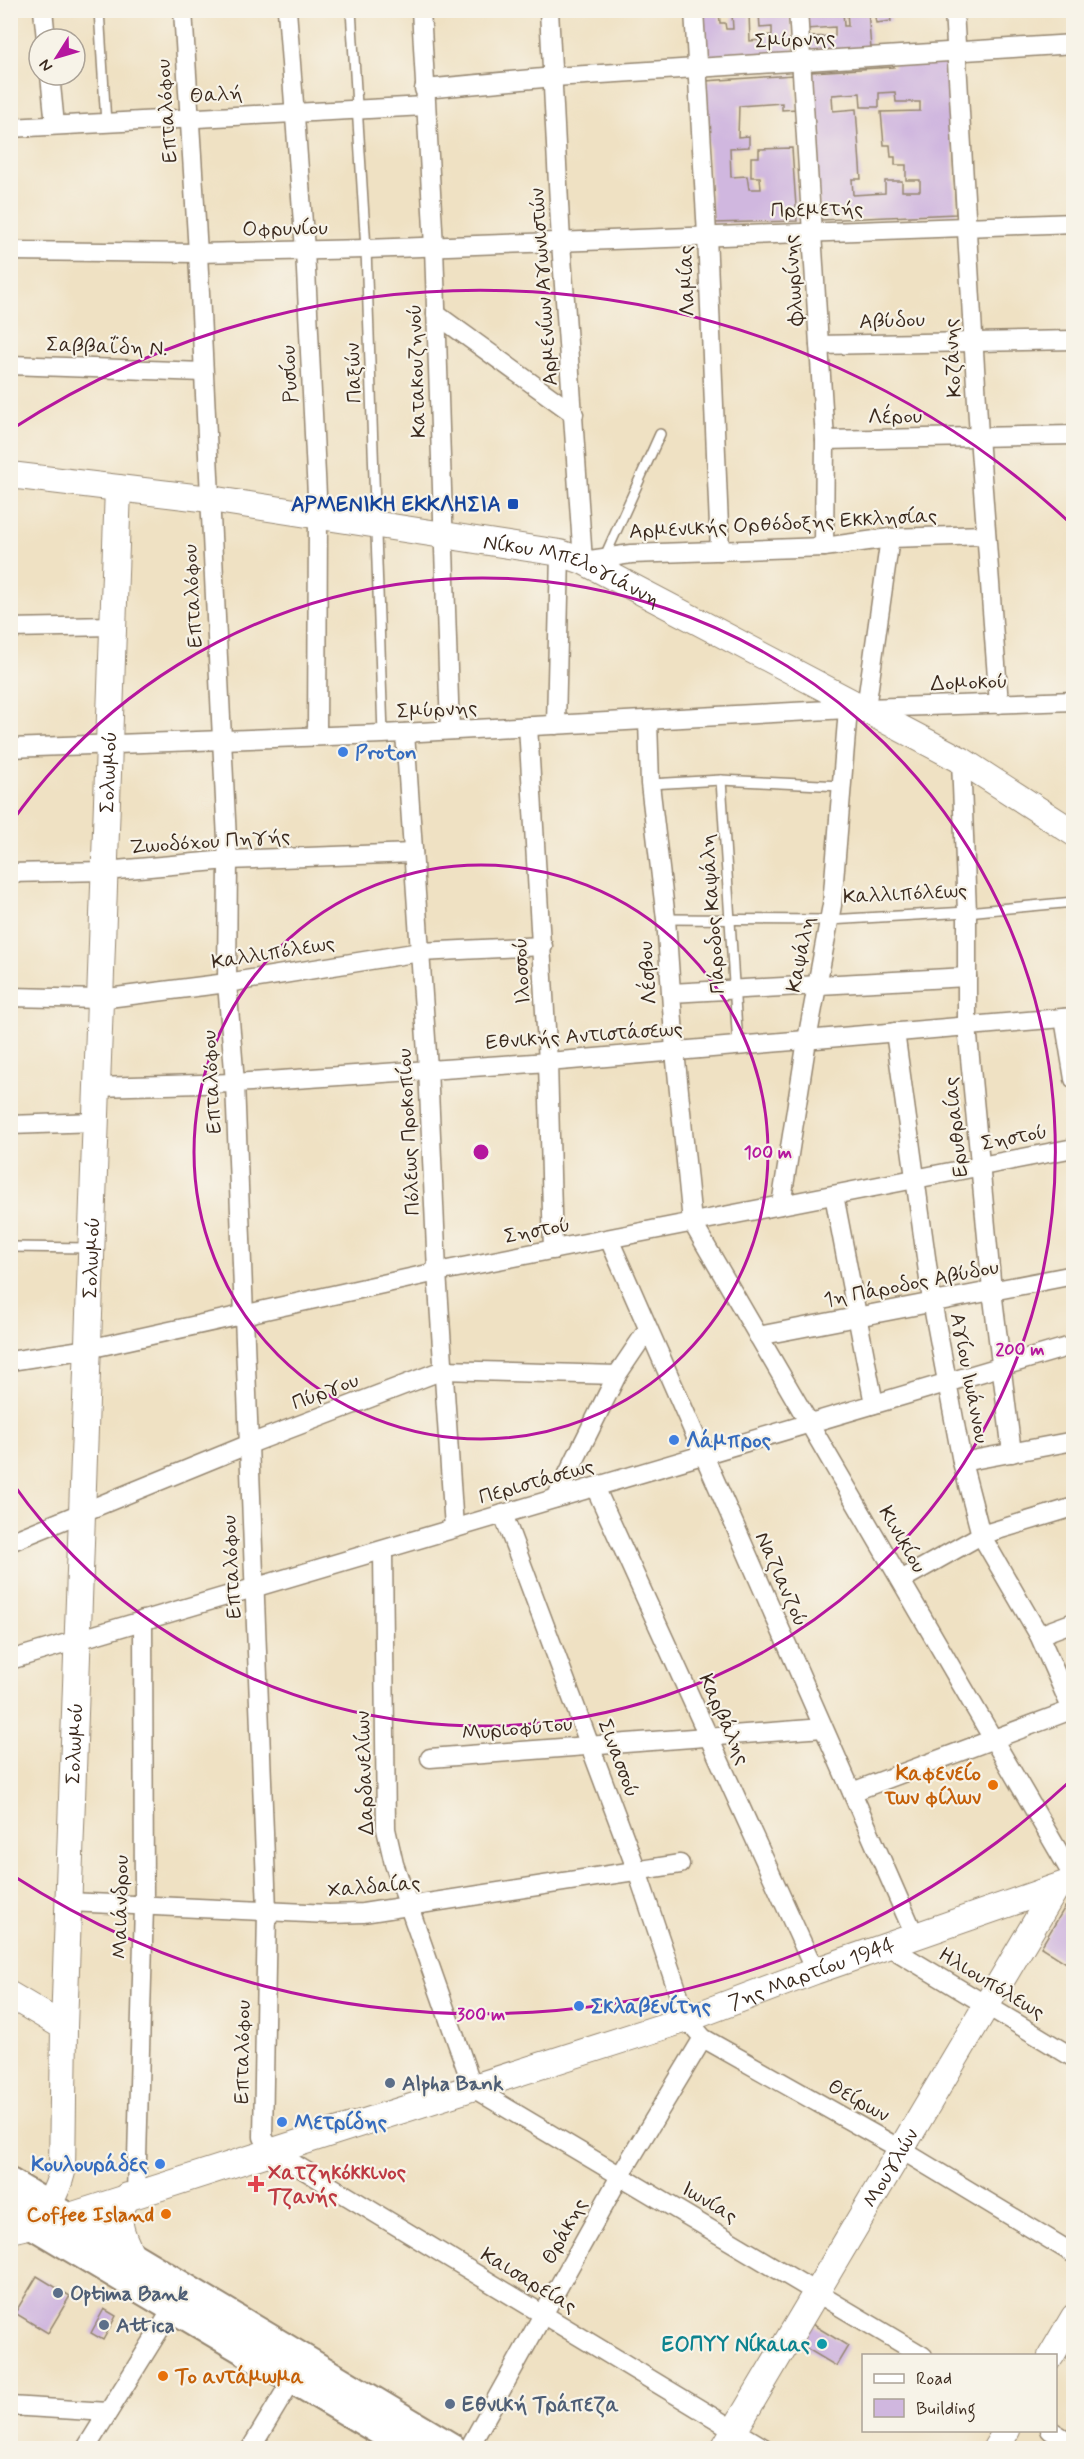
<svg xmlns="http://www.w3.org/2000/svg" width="1084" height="2459" viewBox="0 0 1084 2459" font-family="Mynerve,sans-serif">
<rect width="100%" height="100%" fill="#f7f3e8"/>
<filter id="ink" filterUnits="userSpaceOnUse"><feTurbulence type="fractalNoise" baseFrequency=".0167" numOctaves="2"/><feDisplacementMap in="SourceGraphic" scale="12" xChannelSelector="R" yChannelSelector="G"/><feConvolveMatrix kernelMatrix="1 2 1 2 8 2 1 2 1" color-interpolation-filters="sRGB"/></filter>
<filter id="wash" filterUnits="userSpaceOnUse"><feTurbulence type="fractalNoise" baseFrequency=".008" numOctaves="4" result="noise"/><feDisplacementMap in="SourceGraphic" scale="24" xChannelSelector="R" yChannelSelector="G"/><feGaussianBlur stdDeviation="1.35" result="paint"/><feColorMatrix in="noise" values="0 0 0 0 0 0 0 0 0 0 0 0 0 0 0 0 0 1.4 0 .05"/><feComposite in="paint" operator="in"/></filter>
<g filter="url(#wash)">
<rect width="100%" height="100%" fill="#efe1c3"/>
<g id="blocks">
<g fill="#d0b7df" fill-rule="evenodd">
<polygon points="700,10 719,10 720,23 725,23 726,29 733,29 732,14 749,13 750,41 761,40 760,36 772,35 772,27 760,28 759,13 769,13 769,10 790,13 793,55 703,61"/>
<polygon points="805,10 843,11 844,26 848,26 847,10 868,10 871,49 809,53 808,37 835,36 835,27 806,29"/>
<polygon points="874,10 889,10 891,21 876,23"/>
<path d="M948,59L956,214L820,220L811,72L894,67V62ZM895,92L896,102H920V111L881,112L884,145H890L891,157H895V165H906V180H920V191H902V181H885V193L853,195L852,179H861L856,109L833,111L832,95L860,93L861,107H879V93Z"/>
<polygon points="793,75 796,109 782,110 782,103 739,106 738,137 749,136 749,147 730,148 731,177 747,176 749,189 761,189 760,177 751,177 751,157 759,157 759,149 792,148 797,221 713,223 705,81"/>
<polygon points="1065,1907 1074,1908 1071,1966 1041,1947"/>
<polygon points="37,2276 70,2296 48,2333 15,2313"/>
<polygon points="104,2309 116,2316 103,2340 91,2333"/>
<polygon points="807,2321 848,2346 836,2366 796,2342"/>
</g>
</g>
</g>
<g filter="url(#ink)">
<use href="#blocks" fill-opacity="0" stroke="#958670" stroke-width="1.5"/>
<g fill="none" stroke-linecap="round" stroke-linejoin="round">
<g stroke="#958670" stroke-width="12">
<g id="lane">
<polyline points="99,10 106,123"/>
<polyline points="351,10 366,249 383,734"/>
<polyline points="605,556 660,434"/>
<polyline points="721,780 738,1046"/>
<polyline points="650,784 721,780 841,786"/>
<polyline points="666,919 829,920 967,912 1074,902"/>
<polyline points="10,1247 89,1248"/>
</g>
</g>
<g stroke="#958670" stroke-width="21">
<g id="street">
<polyline points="43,10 46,39"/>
<polyline points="183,10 198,253 228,860 227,983 235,1083 267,1910 263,2137 271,2150 764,2448"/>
<polyline points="287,10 305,250 318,516 317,736"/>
<polyline points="421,10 434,247 450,730"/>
<polyline points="549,10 561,242 583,561 631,554 824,547 890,538 986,535"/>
<polyline points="694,10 707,235 720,551"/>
<polyline points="798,10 825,440 824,547"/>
<polyline points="954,10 979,436 999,704"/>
<polyline points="50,75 55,125"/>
<polyline points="424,89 554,77 1074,44"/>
<polyline points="10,128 425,106"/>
<polyline points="10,251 198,253 366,249 1074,223"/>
<polyline points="436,314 574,414"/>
<polyline points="819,345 1074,340"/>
<polyline points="10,365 203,372"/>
<polyline points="825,440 1074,435"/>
<polyline points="10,628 113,626"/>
<polyline points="866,708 890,538"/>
<polyline points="648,720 650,784 666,919 675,1051 692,1222 1074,1878"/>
<polyline points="556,725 560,553"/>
<polyline points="528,726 548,1062 553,1250"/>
<polyline points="405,733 428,1068 437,1272 454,1528"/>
<polyline points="10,748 383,734 866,708 1074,701"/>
<polyline points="961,760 967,912 967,1026 992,1290 1012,1453"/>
<polyline points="10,873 105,871 228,860 413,853"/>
<polyline points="671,993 967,977"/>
<polyline points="10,997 100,999 227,983 420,952 543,946"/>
<polyline points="1064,1018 1074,1079"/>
<polyline points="895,1032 932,1301 962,1462 981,1535 1039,1635 1072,1710"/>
<polyline points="97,1087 235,1083 548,1062 1074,1017"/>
<polyline points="10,1125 96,1122"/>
<polyline points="834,1195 874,1404"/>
<polyline points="781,1205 807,1040 832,905 848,709"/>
<polyline points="609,1239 915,1936"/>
<polyline points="758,1336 1074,1275"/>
<polyline points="10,1361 88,1349 437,1272 1074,1148"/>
<polyline points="962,1462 1074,1441"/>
<polyline points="595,1487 815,1971"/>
<polyline points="556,1498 617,1375 648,1329"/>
<polyline points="503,1514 637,1871 687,2019 703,2038 900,2149 1074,2254"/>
<polyline points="10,1542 247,1445 443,1370 617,1375"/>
<polyline points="383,1551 386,1829 394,1864 473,2088 923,2356"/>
<polyline points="901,1580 981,1535 1074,1507"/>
<polyline points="1039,1635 1074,1622"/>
<polyline points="10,1660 1074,1345"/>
<polyline points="430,1758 823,1728"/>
<polyline points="852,1792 1074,1709"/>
<polyline points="69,1902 329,1914 363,1913 680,1864"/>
<polyline points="888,1946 1074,2058"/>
<polyline points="136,2194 144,1906 143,1620"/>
<polyline points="10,2406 108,2412"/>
<polyline points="1050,2430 1074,2445"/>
<polyline points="86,2448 173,2308"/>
<polyline points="251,2448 292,2380"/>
<polyline points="469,2448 620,2176 703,2038"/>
</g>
</g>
<g stroke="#958670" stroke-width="28">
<g id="secondary">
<path id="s1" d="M10,475L210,499L560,553L583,561L961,760L1074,833"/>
<polyline points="10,1995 64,2027"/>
<path d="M128,2196C113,2219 121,2234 132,2256"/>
<path id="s2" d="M34,2221C49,2207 57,2192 62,2172L64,2027L118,488"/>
<path id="s3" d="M10,2230L67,2217L687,2019L815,1971L1074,1881"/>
<polyline points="1051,2356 1074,2317"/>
<path id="s4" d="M724,2448L1056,1888"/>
<polyline points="996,2448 1007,2430"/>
</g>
</g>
<g stroke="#958670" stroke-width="32">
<g id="primary">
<polyline points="10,2183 452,2448"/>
<polyline points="10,2211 409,2448"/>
</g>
</g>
<use href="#lane" stroke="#fff" stroke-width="9"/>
<use href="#street" stroke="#fff" stroke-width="18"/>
<use href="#secondary" stroke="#fff" stroke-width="26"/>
<use href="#primary" stroke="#fff" stroke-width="28"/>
</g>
</g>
<g fill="none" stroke="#b5179e" stroke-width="3">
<circle cx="481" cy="1152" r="287"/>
<path d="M11 823A574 574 0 1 1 11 1481"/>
<path d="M1069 1782A862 862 0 0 1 12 1875M12 429A862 862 0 0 1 1069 522"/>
</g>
<rect fill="#1a4fb4" stroke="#f7f3e8" stroke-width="2" x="507" y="498" width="12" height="12" rx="3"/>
<g fill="#3f7fe0" stroke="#f7f3e8" stroke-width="2">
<circle cx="343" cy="752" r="6"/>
<circle cx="674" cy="1440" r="6"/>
<circle cx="579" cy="2006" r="6"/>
<circle cx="282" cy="2122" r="6"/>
<circle cx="160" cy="2164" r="6"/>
</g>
<g fill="#e8710a" stroke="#f7f3e8" stroke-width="2">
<circle cx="993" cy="1785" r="6"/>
<circle cx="166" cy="2214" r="6"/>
<circle cx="163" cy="2376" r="6"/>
</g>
<g fill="#5c6f8a" stroke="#f7f3e8" stroke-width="2">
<circle cx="390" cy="2083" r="6"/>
<circle cx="58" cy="2293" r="6"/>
<circle cx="104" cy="2325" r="6"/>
<circle cx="450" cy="2404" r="6"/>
</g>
<path fill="#e0444e" stroke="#f7f3e8" stroke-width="2" d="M253 2175h6v6h6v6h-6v6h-6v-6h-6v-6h6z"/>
<circle fill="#0f9aa8" stroke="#f7f3e8" stroke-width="2" cx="822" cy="2344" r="6"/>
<g text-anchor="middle" stroke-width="4.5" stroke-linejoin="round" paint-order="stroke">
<g font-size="21" fill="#3b2a1e" stroke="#f7f3e8">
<text transform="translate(795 39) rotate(-3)" y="7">Σμύρνης</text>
<text transform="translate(216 94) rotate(-4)" y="7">Θαλή</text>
<text transform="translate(166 111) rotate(-94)" y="7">Επταλόφου</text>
<text transform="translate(817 209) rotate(-1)" y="7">Πρεμετής</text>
<text transform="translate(285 228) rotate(-1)" y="7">Οφρυνίου</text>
<text transform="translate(793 280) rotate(-94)" y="7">Φλωρίνης</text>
<text transform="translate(686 281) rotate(-92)" y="7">Λαμίας</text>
<text transform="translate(543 287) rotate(-94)" y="7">Αρμενίων Αγωνιστών</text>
<text transform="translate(892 320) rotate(-2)" y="7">Αβύδου</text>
<text transform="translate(107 346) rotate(2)" y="7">Σαββαΐδη Ν.</text>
<text transform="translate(952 358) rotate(-93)" y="7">Κοζάνης</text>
<text transform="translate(416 371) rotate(-92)" y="7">Κατακουζηνού</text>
<text transform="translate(353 373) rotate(-92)" y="7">Παξών</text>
<text transform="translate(289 374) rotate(-93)" y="7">Ρυσίου</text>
<text transform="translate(895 416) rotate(-1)" y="7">Λέρου</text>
<text transform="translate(783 523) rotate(-3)" y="7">Αρμενικής Ορθόδοξης Εκκλησίας</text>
<text dy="7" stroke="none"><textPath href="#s1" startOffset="572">Νίκου Μπελογιάννη</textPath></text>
<text transform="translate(192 596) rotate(-93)" y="7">Επταλόφου</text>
<text transform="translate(969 682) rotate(-2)" y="7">Δομοκού</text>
<text transform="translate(437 709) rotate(-3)" y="7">Σμύρνης</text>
<text dy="7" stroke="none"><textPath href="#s2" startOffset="1458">Σολωμού</textPath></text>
<text transform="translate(210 841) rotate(-4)" y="7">Ζωοδόχου Πηγής</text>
<text transform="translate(905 893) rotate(-3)" y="7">Καλλιπόλεως</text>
<text transform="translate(712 914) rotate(-94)" y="7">Πάροδος Καψάλη</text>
<text transform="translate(273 952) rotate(-9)" y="7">Καλλιπόλεως</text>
<text transform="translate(800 954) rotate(-79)" y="7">Καψάλη</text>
<text transform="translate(521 971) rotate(-93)" y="7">Ιλοσσού</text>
<text transform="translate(647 973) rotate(-94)" y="7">Λέσβου</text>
<text transform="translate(584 1035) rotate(-4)" y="7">Εθνικής Αντιστάσεως</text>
<text transform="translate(211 1082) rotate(-93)" y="7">Επταλόφου</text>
<text transform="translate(955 1127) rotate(-96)" y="7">Ερυθραίας</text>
<text transform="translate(408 1132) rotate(-93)" y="7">Πόλεως Προκοπίου</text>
<text transform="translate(1014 1137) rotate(-11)" y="7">Σηστού</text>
<text transform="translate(537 1230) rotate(-11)" y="7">Σηστού</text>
<text dy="7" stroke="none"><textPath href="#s2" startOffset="972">Σολωμού</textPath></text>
<text transform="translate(911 1283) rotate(-11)" y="7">1η Πάροδος Αβύδου</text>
<text transform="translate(970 1378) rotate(79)" y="7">Αγίου Ιωάννου</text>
<text transform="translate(325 1391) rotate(-21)" y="7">Πύργου</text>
<text transform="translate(536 1481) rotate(-16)" y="7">Περιστάσεως</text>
<text transform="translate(903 1539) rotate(60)" y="7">Κινικίου</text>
<text transform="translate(231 1567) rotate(-93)" y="7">Επταλόφου</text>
<text transform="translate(782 1579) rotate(66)" y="7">Ναζιανζού</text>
<text transform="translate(725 1719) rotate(66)" y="7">Καρβάλης</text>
<text transform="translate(517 1728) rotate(-5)" y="7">Μυριοφύτου</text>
<text dy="7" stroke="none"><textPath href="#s2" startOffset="486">Σολωμού</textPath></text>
<text transform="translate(619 1758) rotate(69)" y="7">Σινασσού</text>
<text transform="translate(364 1773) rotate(-92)" y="7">Δαρδανελίων</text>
<text transform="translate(374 1886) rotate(-5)" y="7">Χαλδαίας</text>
<text transform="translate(120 1907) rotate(-89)" y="7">Μαιάνδρου</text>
<text dy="7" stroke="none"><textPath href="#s3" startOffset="842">7ης Μαρτίου 1944</textPath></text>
<text transform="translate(992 1983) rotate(31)" y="7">Ηλιουπόλεως</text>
<text transform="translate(242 2052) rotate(-89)" y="7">Επταλόφου</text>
<text transform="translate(859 2100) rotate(29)" y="7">Θείρων</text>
<text dy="7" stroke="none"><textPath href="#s4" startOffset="326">Μουγλών</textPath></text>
<text transform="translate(710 2202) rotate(31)" y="7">Ιωνίας</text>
<text transform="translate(564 2231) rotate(-61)" y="7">Θράκης</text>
<text transform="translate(529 2280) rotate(31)" y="7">Καισαρείας</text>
</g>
<g font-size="21" font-weight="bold" fill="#164399" stroke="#f7f3e8" text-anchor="end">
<text x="501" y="511">ΑΡΜΕΝΙΚΗ ΕΚΚΛΗΣΙΑ</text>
</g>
<g font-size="21" font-weight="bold" fill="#366cbe" stroke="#f7f3e8" text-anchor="start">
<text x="355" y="759">Proton</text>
<text x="686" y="1447">Λάμπρος</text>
<text x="591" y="2013">Σκλαβενίτης</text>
<text x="294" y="2129">Μετρίδης</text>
<text x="148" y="2171" text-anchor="end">Κουλουράδες</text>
</g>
<g font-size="21" font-weight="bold" fill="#c56008" stroke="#f7f3e8" text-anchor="end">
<text x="981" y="1780">Καφενείο<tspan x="981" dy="24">των φίλων</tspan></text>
<text x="154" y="2221">Coffee Island</text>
<text x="175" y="2383" text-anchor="start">Το αντάμωμα</text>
</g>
<g font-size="21" font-weight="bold" fill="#4e5e75" stroke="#f7f3e8" text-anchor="start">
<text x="402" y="2090">Alpha Bank</text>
<text x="70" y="2300">Optima Bank</text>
<text x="116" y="2332">Attica</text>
<text x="462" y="2411">Εθνική Τράπεζα</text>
</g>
<g font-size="21" font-weight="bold" fill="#be3a42" stroke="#f7f3e8" text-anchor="start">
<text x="268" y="2179">Χατζηκόκκινος<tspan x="268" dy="24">Τζανής</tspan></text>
</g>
<g font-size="21" font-weight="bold" fill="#0d838f" stroke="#f7f3e8" text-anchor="end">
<text x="810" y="2351">ΕΟΠΥΥ Νίκαιας</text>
</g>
</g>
<circle cx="481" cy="1152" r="9" fill="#b5179e" stroke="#f7f3e8" stroke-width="3"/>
<g font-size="18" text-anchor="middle" font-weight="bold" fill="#b5179e" stroke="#f7f3e8" stroke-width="4.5" stroke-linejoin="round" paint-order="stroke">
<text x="768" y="1158">100 m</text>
<text x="1020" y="1355">200 m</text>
<text x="481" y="2020">300 m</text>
</g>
<rect width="1084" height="2459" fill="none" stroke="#f7f3e8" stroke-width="36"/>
<rect x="862" y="2354" width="195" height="78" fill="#f7f3e8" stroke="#aca397" stroke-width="1.5"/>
<rect x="874" y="2374" width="30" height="9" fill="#ffffff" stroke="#aca397" stroke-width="1.5"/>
<text x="916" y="2384" font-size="18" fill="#3b2a1e">Road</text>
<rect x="874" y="2399" width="30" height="18" fill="#d0b7df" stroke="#aca397" stroke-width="1.5"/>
<text x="916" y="2414" font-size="18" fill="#3b2a1e">Building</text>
<g transform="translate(57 57) rotate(233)"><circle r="28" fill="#f7f3e8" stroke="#aca397" stroke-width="1.5"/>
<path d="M0-4.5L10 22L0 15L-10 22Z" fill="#b5179e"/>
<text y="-9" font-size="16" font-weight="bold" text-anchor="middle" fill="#3b2a1e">N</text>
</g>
</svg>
